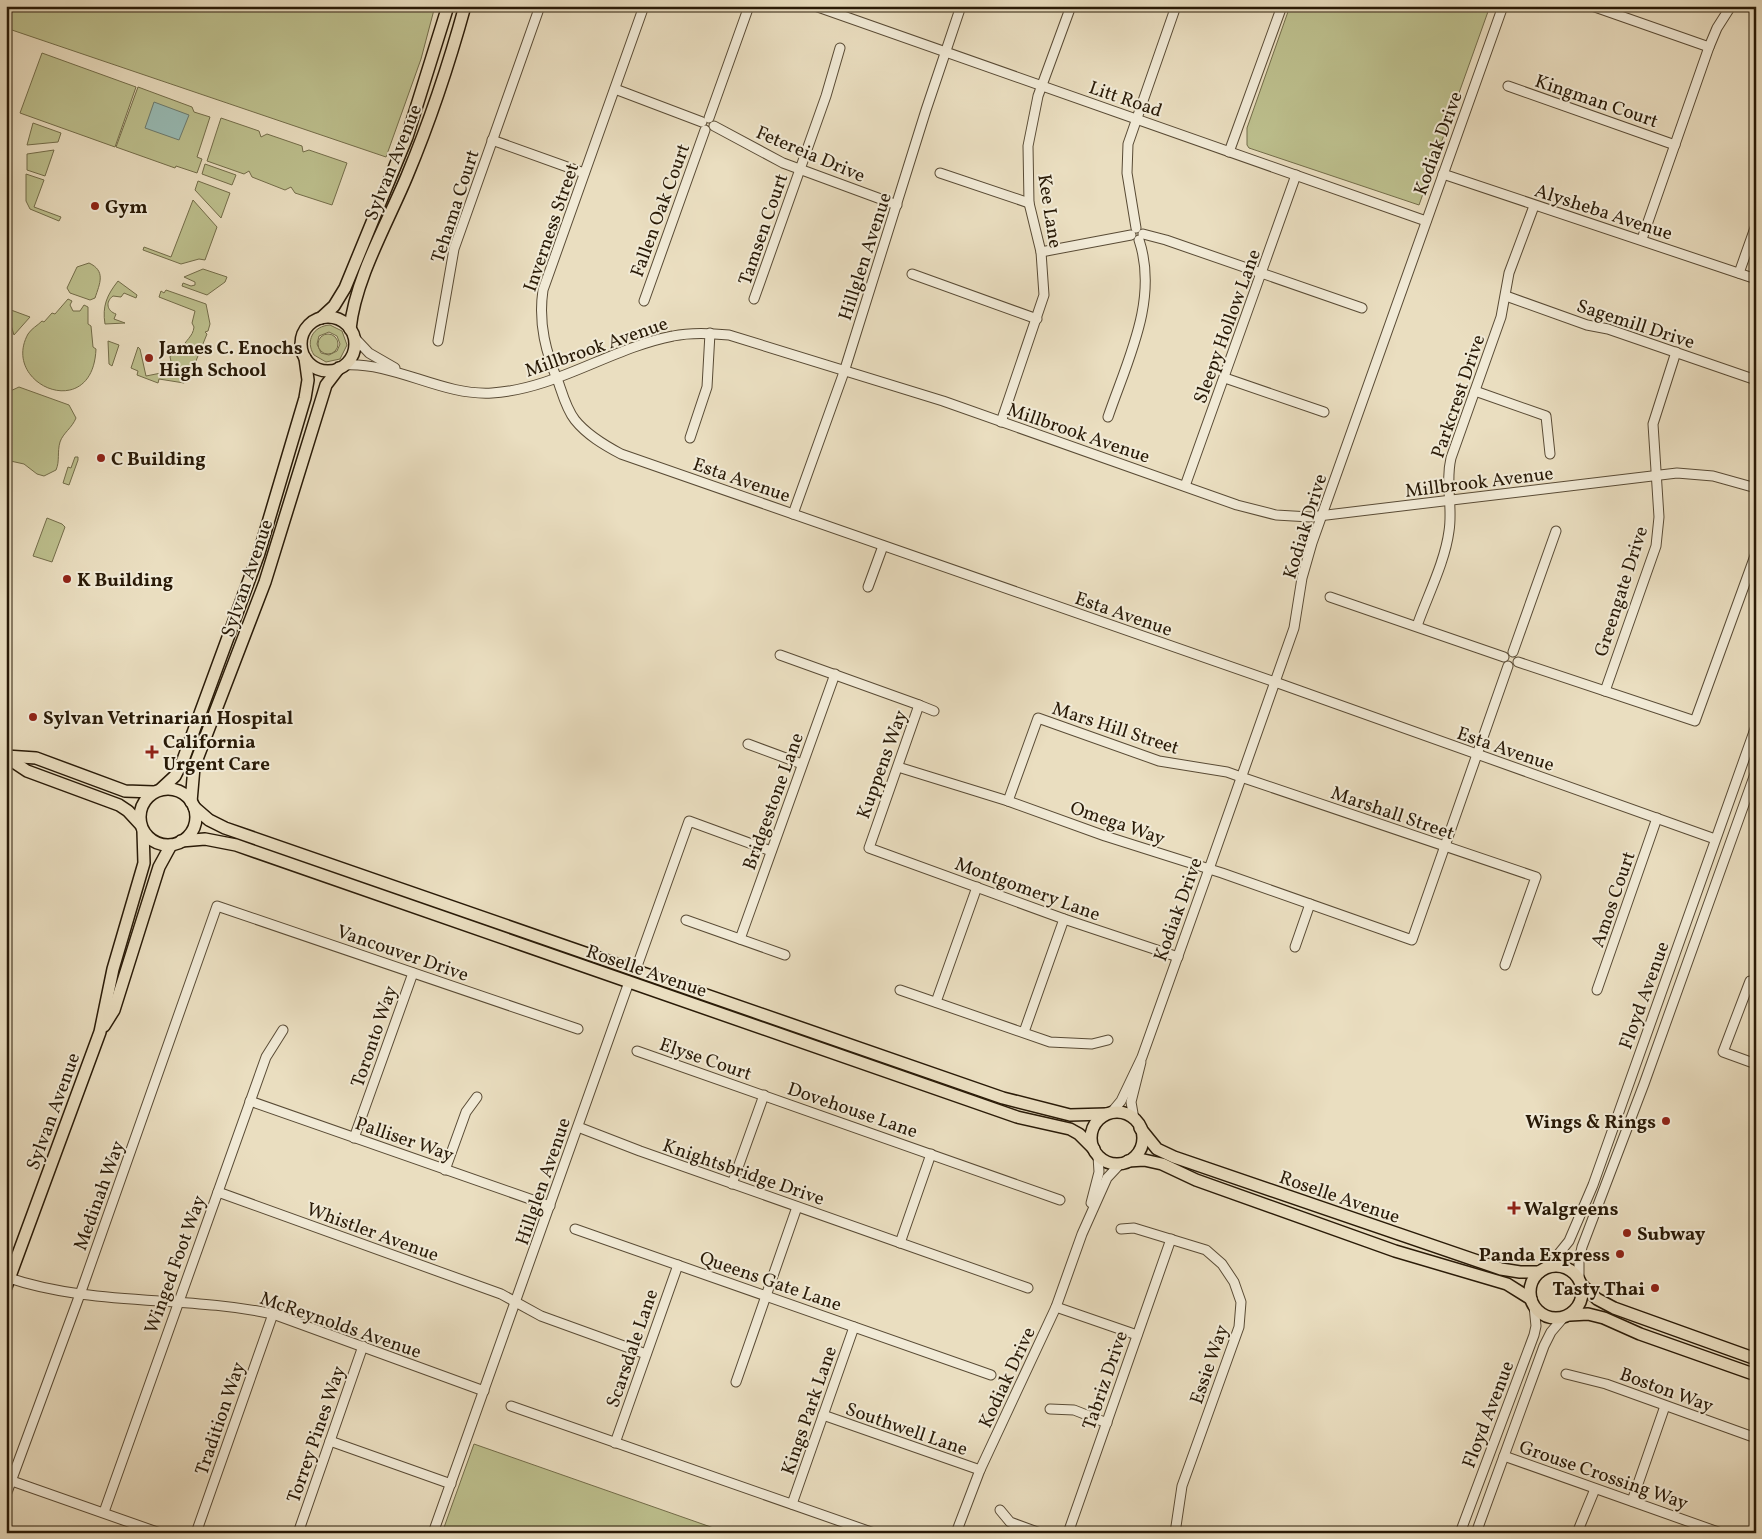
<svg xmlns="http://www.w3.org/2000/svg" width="1762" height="1539" viewBox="0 0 1762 1539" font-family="Vollkorn,serif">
<rect width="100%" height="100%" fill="#eadec0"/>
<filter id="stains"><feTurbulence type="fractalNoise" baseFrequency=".004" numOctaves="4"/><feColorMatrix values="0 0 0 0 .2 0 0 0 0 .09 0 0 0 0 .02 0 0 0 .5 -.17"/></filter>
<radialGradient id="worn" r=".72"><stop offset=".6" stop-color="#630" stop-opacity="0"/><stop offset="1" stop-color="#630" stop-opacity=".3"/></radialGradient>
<g fill="#bdc08e" stroke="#736d4a" fill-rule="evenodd">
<polygon points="6,6 435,6 421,59 386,157 6,28"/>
<polygon points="1290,6 1490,6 1419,205 1249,148 1247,145 1247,128"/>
<polygon points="42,53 136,87 115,147 20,113"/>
<polygon points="138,87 192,107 194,112 210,117 197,157 202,159 197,173 176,166 175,168 116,147"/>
<polygon points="221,118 259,131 261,137 267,134 302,146 303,152 309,150 347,163 332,205 295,193 291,187 285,190 252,177 249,171 244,174 207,161"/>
<polygon points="33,123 61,133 58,142 27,145"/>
<polygon points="54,150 45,176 27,170 27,154"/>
<polygon points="205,164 236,175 232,185 202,174"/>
<polygon points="26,174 44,180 34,207 61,217 59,221 30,209 26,201"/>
<polygon points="198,181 230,193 221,218 195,190"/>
<polygon points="193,200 217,227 205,260 199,259 181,264 143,250 144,247 171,257"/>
<path d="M89,263C106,271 100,283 95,298L90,300L70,293L67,288L77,267Z"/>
<polygon points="203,269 227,277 225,282 207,295 182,286 183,283 191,286 195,285 195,282 184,277"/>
<path d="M118,281L137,295L136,298L124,293L121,297L113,296C105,302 107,311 116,314L114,319L125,323L105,324C102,306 107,295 118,281Z"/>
<path d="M166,290L206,304L210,324L208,331L205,332L207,334L191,373L192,376L184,383L159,379L158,383L137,375L138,371L131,368L138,347L140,349L146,376L161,373L162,376L174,374L170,357L174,347L182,349C185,340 193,337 194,327L192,323L195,311L159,297L161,291L164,293Z"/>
<path d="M68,299L72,301L70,305L73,311H80L84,305L88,307V324L91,326L93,347L96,349C93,424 0,385 28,334C32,328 37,326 42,321L44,322L52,313L55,314Z"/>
<polygon points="11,310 30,317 14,335 9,319"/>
<path d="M330,325L342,331L347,345L340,359L326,362L314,355C305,341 313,326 330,325ZM329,332L337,336L340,344L337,351L329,355L321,353L317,344L319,336Z"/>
<circle cx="328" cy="344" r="10"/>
<polygon points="108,341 119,345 112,366 109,364"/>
<path d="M19,387L69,405L76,418C72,428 63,433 60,442C57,452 60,461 56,470L44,476L37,474L24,464L6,460V393Z"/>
<polygon points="75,457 78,457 78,460 69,485 63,483 68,467 71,468"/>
<polygon points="47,518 62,524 65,527 52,562 33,556"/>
<polygon points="474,1444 728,1533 442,1533"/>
</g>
<polygon fill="#98bcb6" stroke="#6c7b70" points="154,102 189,115 179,140 145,128"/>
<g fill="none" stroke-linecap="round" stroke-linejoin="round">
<g stroke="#594b35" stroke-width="11">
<g id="minor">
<path d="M644,6L543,290C538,324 546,353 559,384C563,396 567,410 575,420C587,435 604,445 621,454L1275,682L1715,839"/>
<polyline points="815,6 1426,221"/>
<polyline points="1592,6 1709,47"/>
<polyline points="1508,86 1675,145"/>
<polyline points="615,89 702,122"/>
<polyline points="709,118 749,6"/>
<polyline points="714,126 783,163 897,205"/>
<polyline points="492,140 584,173"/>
<polyline points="1229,152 1282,6"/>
<polyline points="940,173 1029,203"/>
<polyline points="1443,174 1756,279"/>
<polyline points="1136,228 1127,173 1128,144 1176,6"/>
<polyline points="1143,234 1166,240 1362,308"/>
<polyline points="1642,239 1709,47 1717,28 1731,6"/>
<polyline points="1041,252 1131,235"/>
<polyline points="1739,273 1756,225"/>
<polyline points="912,274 1037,319"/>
<polyline points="1506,296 1587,325 1608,329 1756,380"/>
<polyline points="754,299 826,96 840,48"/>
<polyline points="644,301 705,130"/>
<polyline points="353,336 369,353 395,368"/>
<polyline points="438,341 454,249 540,6"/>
<path d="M344,365C396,362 441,396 492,393C556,389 611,348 673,336C691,332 710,333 729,335L943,401L1237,505L1276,515L1310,517L1677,473L1713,476L1756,488"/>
<polyline points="1225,378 1324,412"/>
<polyline points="1475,391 1546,416 1550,454"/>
<path d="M1108,417C1127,361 1159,300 1139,240"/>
<polyline points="1001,422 1044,295 1041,252 1029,203 1028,146 1038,96 1071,6"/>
<polyline points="690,438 707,387 710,333"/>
<polyline points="1185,486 1296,175"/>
<polyline points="793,514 844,372 926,110 961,6"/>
<polyline points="868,587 883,546"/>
<polyline points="1330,597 1504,657"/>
<path d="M1417,626C1427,597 1445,562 1449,531C1453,507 1445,483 1451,458L1501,317L1509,273L1534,206"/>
<polyline points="1513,652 1556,531"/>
<polyline points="780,655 919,705"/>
<polyline points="1518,662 1695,721 1756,553"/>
<polyline points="1605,691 1656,546 1659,517 1653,424 1676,352"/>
<polyline points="934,711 919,705 869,848 1064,919 1178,957"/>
<polyline points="748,744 802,764"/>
<polyline points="898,767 1008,801 1105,836 1222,873 1412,940 1508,666"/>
<polyline points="1008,801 1038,718 1159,761 1227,772 1241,777 1536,877 1505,965"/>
<polyline points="686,920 785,955"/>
<polyline points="740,939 835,674"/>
<polyline points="1295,947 1310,904"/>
<polyline points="636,969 689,821 771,851"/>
<polyline points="1756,983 1750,981 1723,1052 1756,1064"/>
<polyline points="900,990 1050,1042 1092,1044 1108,1040"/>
<polyline points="1597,990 1657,818"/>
<polyline points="936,1002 977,887"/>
<polyline points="1024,1032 1064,919"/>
<polyline points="637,1051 1060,1200"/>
<polyline points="250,1101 550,1206"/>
<polyline points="1111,1113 1121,1101 1142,1057 1209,869 1294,628 1302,578 1312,543 1503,6"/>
<polyline points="1134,1119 1131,1102 1141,1062"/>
<polyline points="578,1127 640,1151 1028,1288"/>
<polyline points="354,1138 413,973"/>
<polyline points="445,1170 466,1112 477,1097"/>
<polyline points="732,1184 764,1095"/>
<polyline points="218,1192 501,1294 541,1316 646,1354"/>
<polyline points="1091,1203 1099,1172 1098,1156"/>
<polyline points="575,1229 991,1375"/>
<polyline points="1121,1229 1134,1228 1206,1250 1222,1264 1234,1282 1241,1302 1239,1327 1182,1486 1175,1533"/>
<polyline points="900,1243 931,1154"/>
<polyline points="1548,1267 1569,1241 1593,1185 1756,726"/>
<path d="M6,1277C93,1307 185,1295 273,1314L484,1391"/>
<polyline points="1579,1279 1579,1261 1582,1247 1644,1084 1756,771"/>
<polyline points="1056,1307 1137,1335"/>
<polyline points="1566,1374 1606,1384 1756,1438"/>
<polyline points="736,1382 797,1207"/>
<polyline points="511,1406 874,1533"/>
<polyline points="1050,1409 1074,1410 1107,1423"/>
<polyline points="823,1415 980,1470"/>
<polyline points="330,1441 451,1484"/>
<polyline points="615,1443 678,1265"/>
<polyline points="1504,1456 1721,1533"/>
<polyline points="12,1481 160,1533"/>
<polyline points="6,1495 83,1286 217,906 578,1029"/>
<polyline points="1632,1501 1665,1406"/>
<polyline points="792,1504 854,1327"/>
<polyline points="1000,1510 1010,1522 1040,1533"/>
<polyline points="104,1512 266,1057 283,1030"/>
<polyline points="196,1533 273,1314"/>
<polyline points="298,1533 363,1346"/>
<polyline points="433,1533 629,982"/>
<polyline points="956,1533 980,1470 1056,1307 1082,1234 1107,1178 1121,1163"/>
<polyline points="1068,1533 1171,1239"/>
<polyline points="1460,1533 1534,1335 1536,1326 1534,1306"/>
<polyline points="1476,1533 1544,1346 1551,1332 1563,1318"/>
<polyline points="1577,1533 1595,1489"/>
</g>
</g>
<g stroke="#291a07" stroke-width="14">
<g id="major">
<circle cx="328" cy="344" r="27"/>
<polyline points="321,318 334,306 345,288 407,137 448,6"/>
<path d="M350,329C355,279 388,222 407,176C430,121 449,64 465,6"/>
<polyline points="6,756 36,758 125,791 154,792"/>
<polyline points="6,757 27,771 119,805 128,811 140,824"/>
<circle cx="168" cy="817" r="28"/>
<polyline points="161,789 175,776 183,760 259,553 305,398 308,380 305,358"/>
<polyline points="191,802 194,767 265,582 326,385 339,368"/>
<polyline points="194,807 209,820 225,828 1003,1098 1070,1115 1106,1114"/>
<polyline points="181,841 205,839 236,845 1017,1117 1070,1129 1079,1134 1094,1149"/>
<polyline points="104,1026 114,1010 159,867 171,845"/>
<circle cx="1117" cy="1138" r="26"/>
<polyline points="1140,1128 1157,1149 1174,1157 1501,1269 1520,1272 1539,1272"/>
<polyline points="1128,1161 1144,1160 1162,1164 1196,1180 1395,1251 1507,1284 1531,1299"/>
<circle cx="1556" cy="1292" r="26"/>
<polyline points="1582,1285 1597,1299 1614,1308 1756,1359"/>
<polyline points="6,1287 100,1032 113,969 144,863 143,831"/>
<polyline points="1570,1315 1588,1314 1604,1318 1640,1334 1756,1375"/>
</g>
</g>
<use href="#minor" stroke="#f1ead6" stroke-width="9"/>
<use href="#major" stroke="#eadec0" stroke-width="11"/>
</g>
<g fill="#8f2418" stroke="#f1ead6" stroke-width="2">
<circle cx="95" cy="206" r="5"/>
<circle cx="149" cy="358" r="5"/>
<circle cx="101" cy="458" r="5"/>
<circle cx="67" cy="579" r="5"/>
<circle cx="33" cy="717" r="5"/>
<path d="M149.5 744.5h5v5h5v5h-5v5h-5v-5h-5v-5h5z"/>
<circle cx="1666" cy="1121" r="5"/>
<path d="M1511.5 1200.5h5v5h5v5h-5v5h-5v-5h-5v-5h5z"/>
<circle cx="1627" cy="1233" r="5"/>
<circle cx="1620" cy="1254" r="5"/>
<circle cx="1655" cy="1288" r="5"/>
</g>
<g text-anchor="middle" stroke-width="4" stroke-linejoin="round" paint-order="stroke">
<g font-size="19" fill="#291a07" stroke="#f1ead6">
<text transform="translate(1126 98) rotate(19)" y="7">Litt Road</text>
<text transform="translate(1597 100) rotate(19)" y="7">Kingman Court</text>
<text transform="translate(1437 143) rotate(-70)" y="7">Kodiak Drive</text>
<text transform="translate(811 153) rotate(23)" y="7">Fetereia Drive</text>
<text transform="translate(392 162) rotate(-68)" y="7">Sylvan Avenue</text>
<text transform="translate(454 206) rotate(-72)" y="7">Tehama Court</text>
<text transform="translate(659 210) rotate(-70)" y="7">Fallen Oak Court</text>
<text transform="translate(1051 211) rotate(81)" y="7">Kee Lane</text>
<text transform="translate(1604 211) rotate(18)" y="7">Alysheba Avenue</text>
<text transform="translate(550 227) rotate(-71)" y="7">Inverness Street</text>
<text transform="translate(762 229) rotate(-71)" y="7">Tamsen Court</text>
<text transform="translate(864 256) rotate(-72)" y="7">Hillglen Avenue</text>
<text transform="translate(1636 323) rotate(18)" y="7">Sagemill Drive</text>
<text transform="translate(1226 326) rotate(-70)" y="7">Sleepy Hollow Lane</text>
<text transform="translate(596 346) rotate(-19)" y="7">Millbrook Avenue</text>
<text transform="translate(1457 396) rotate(-71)" y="7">Parkcrest Drive</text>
<text transform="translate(1079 432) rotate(19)" y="7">Millbrook Avenue</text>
<text transform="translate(742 479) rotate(19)" y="7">Esta Avenue</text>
<text transform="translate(1479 481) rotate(-7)" y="7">Millbrook Avenue</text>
<text transform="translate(1304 526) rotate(-73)" y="7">Kodiak Drive</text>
<text transform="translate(246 578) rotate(-71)" y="7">Sylvan Avenue</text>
<text transform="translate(1620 591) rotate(-72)" y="7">Greengate Drive</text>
<text transform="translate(1124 613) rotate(19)" y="7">Esta Avenue</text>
<text transform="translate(1116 727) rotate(18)" y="7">Mars Hill Street</text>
<text transform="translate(1506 748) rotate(19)" y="7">Esta Avenue</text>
<text transform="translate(881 764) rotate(-70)" y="7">Kuppens Way</text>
<text transform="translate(772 801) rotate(-70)" y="7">Bridgestone Lane</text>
<text transform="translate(1393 812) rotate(19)" y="7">Marshall Street</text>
<text transform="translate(1118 822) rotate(19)" y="7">Omega Way</text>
<text transform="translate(1028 888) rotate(20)" y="7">Montgomery Lane</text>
<text transform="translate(1612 899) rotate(-71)" y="7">Amos Court</text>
<text transform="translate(1177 909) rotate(-70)" y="7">Kodiak Drive</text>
<text transform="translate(403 952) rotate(19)" y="7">Vancouver Drive</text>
<text transform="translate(647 970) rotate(19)" y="7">Roselle Avenue</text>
<text transform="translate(1643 995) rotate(-70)" y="7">Floyd Avenue</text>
<text transform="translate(373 1036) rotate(-71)" y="7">Toronto Way</text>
<text transform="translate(706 1058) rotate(19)" y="7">Elyse Court</text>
<text transform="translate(853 1109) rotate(19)" y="7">Dovehouse Lane</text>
<text transform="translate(52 1111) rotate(-70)" y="7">Sylvan Avenue</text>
<text transform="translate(405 1138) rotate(19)" y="7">Palliser Way</text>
<text transform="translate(744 1171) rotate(19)" y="7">Knightsbridge Drive</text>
<text transform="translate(542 1181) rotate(-71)" y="7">Hillglen Avenue</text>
<text transform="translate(98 1195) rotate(-70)" y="7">Medinah Way</text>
<text transform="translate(1340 1196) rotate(19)" y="7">Roselle Avenue</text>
<text transform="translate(373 1231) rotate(20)" y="7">Whistler Avenue</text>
<text transform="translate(174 1264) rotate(-70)" y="7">Winged Foot Way</text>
<text transform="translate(771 1280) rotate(19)" y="7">Queens Gate Lane</text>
<text transform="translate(341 1324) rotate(19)" y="7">McReynolds Avenue</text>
<text transform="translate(631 1348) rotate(-71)" y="7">Scarsdale Lane</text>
<text transform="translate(1208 1364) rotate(-71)" y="7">Essie Way</text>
<text transform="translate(1006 1377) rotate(-65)" y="7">Kodiak Drive</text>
<text transform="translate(1104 1380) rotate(-71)" y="7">Tabriz Drive</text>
<text transform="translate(1667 1389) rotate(20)" y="7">Boston Way</text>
<text transform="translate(808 1410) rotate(-71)" y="7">Kings Park Lane</text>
<text transform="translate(1487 1414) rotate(-69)" y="7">Floyd Avenue</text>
<text transform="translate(219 1418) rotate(-71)" y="7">Tradition Way</text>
<text transform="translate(907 1428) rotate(19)" y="7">Southwell Lane</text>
<text transform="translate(315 1434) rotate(-71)" y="7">Torrey Pines Way</text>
<text transform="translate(1604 1474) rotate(19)" y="7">Grouse Crossing Way</text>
</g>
<g font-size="19" font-weight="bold" fill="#291a07" stroke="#f1ead6" text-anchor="start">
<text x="105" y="213">Gym</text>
<text x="159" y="354">James C. Enochs<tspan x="159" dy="22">High School</tspan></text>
<text x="111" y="465">C Building</text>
<text x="77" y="586">K Building</text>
<text x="43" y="724">Sylvan Vetrinarian Hospital</text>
<text x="163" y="748">California<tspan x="163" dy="22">Urgent Care</tspan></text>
<text x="1656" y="1128" text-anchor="end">Wings &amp; Rings</text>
<text x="1524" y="1215">Walgreens</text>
<text x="1637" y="1240">Subway</text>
<text x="1610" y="1261" text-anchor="end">Panda Express</text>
<text x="1645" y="1295" text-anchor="end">Tasty Thai</text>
</g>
</g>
<rect width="1762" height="1539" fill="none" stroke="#eadec0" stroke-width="25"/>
<rect x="8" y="8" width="1747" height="1524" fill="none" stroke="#291a07" stroke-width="2.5"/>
<rect x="12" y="12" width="1737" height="1514" fill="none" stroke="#291a07"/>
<rect width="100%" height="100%" filter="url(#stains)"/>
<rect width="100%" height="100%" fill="url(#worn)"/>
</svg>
